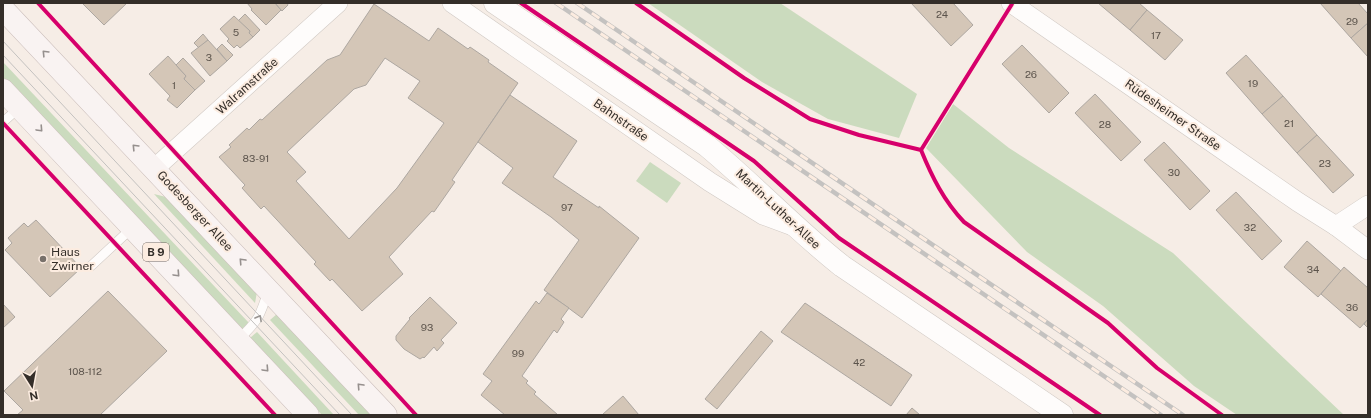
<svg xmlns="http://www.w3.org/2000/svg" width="1371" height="418" viewBox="0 0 1371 418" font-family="'Public Sans',sans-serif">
<rect width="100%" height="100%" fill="#f6ede6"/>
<g fill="#cbdbbe">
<polygon points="648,3 780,3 917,94 899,138 828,119 762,82"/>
<polygon points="3,62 249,323 242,329 3,77"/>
<polygon points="953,104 1009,148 1173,253 1344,415 1237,415 1194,386 1103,306 1027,252 926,148"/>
<polygon points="650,162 681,183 667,203 636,181"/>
<polygon points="154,194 170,198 257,292 255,303"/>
<polygon points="277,314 372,415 359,415 270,320"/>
<polygon points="257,332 334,415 322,415 250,338"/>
</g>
<g fill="#d4c6b7" stroke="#ada7a1" fill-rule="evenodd">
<polygon points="82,3 127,3 104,25"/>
<polygon points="247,3 275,3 281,10 266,25 251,10 252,9"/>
<polygon points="275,3 287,3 288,5 282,11"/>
<polygon points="911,3 953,3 973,25 951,46"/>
<polygon points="1098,3 1139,3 1147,10 1130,30"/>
<polygon points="1320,3 1358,3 1368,14 1368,23 1351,38"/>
<path d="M374,4L429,41L438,28L468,49L470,47L489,60L488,62L518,83L452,180L455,182L434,212L432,211L389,257L403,274L362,311L332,279L330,281L314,264L316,262L264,206L261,209L242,188L245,185L219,157L231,147L229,145L247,128L249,130L260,119L262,120L327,60L340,55ZM385,58L420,81L408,98L444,123L397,188L349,239L296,181L306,172L287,152L354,89L366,85Z"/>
<polygon points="1147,10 1183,40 1165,60 1130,30"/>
<polygon points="245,14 260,30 253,37 249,33 250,31 238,21"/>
<polygon points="234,16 250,31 249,33 253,37 240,48 237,45 234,48 227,41 229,39 220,29"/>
<polygon points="1368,23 1368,57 1351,38"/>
<polygon points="203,34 208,40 199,48 194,43"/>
<polygon points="208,40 227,61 210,76 191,53"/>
<polygon points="222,44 233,55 227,61 217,49"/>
<polygon points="1022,45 1069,93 1049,113 1002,64"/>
<polygon points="1246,55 1283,96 1262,114 1226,73"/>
<polygon points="168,56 186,76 184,79 195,90 177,108 167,100 170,96 149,74"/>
<polygon points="183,58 205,81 195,90 184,79 186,76 176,65"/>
<polygon points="1095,94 1141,142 1121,161 1075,113"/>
<polygon points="510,95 577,141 553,177 599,208 599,206 639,238 582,318 544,290 579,240 551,217 502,183 513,168 478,142"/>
<polygon points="1283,96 1317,135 1297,153 1262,114"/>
<polygon points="1317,135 1354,175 1333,193 1297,153"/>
<polygon points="1164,142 1210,191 1190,210 1144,160"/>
<polygon points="1236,192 1282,241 1262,260 1216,210"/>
<polygon points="36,220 81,268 50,297 5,250 12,243 8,238 24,223 28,227"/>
<polygon points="1307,241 1341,271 1318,297 1284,267"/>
<polygon points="1344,267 1368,288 1368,319 1360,328 1321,294"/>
<polygon points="108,291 167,351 100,415 17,415 23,410 4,391"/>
<polygon points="547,293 569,308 561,319 564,322 557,333 554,330 522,376 528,381 526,383 536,392 534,394 558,415 505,415 481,395 492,381 483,374 536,301 539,304"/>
<polygon points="430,297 457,323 441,340 444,343 437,351 434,347 424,358 423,357 420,359 404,349 396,340 396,336 410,319 409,318"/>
<polygon points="805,303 912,375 891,406 781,332"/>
<polygon points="3,304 15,317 3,328"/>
<polygon points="1368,319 1368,328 1364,324"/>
<polygon points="761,331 773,341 717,409 705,399"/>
<polygon points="623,396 639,415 602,415"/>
<polygon points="912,408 920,415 906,415"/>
</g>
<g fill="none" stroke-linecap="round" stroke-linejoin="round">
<g stroke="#d0c9c4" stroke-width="10">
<g id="lane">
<polyline points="3,122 20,107"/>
<polyline points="91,266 133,227"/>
<path d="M238,340C258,321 260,317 268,291"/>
</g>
</g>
<g stroke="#d0c9c4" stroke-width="20">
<g id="street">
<polyline points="452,3 710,182 763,215 793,226"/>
<polyline points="1011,3 1298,202 1336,226 1368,250"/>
<polyline points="155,168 338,3"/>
<polyline points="1336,226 1368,205"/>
</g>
</g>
<g stroke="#d0c9c4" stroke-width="23">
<path id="secondary" d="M495,3L707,146C754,185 795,229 842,266L1062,415"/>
</g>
<g stroke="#cbbebb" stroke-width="23">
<g id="primary">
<polyline points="3,9 386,415"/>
<polyline points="3,90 308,415"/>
</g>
</g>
<use href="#lane" stroke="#fefcfb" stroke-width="9"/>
<use href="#street" stroke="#fefcfb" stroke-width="19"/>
<use href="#secondary" stroke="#fefcfb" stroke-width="22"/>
<use href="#primary" stroke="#f9f3f2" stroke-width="22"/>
<g stroke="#c4c2c0" stroke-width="1">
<polyline points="3,41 352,415"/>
<polyline points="3,55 340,415"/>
</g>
<g stroke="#c4c2c0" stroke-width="4.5">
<g id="rail">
<polyline points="556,3 1161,415"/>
<polyline points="577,3 1183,415"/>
</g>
</g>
<use href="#rail" stroke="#fcece0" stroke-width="3" stroke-dasharray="9" stroke-linecap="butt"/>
<g stroke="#fcece0" stroke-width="6">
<g id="cycleway">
<polyline points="38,3 416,415"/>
<polyline points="521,3 754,161 839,238 1100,415"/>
<path d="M636,3L744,78L810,119L859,135L921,150C932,177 944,201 964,222L1108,323L1157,368L1222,415"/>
<polyline points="3,123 275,415"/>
<polyline points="921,150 1012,4"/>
</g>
</g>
<use href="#cycleway" stroke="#d6006c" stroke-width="4"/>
</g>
<defs><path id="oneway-chevron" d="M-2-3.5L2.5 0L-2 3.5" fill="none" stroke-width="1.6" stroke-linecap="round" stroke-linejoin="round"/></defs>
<g stroke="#96908e">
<use href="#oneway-chevron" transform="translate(45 53) rotate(-134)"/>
<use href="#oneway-chevron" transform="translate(40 129) rotate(47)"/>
<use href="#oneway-chevron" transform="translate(135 147) rotate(-134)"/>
<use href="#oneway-chevron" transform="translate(242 261) rotate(-133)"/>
<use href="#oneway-chevron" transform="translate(177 274) rotate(47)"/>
<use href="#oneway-chevron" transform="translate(266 369) rotate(47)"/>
<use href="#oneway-chevron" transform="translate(360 386) rotate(-133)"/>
</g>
<use stroke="#999592" href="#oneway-chevron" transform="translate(259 318) rotate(-61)"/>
<circle fill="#78716b" stroke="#fcece0" stroke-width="1.5" cx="43" cy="259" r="4"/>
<g text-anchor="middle" stroke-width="4" stroke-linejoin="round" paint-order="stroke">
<g font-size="10" fill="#5c544c">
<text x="942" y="18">24</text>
<text x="1352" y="25">29</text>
<text x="236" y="36">5</text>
<text x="1156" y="39">17</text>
<text x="209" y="61">3</text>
<text x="1031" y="78">26</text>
<text x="1253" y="87">19</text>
<text x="174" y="89">1</text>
<text x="1289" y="127">21</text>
<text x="1105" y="128">28</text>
<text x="256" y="162">83-91</text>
<text x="1325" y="167">23</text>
<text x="1174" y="176">30</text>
<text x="567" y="211">97</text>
<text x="1250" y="231">32</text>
<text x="1313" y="273">34</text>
<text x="1352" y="311">36</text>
<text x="427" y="331">93</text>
<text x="518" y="357">99</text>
<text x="859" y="366">42</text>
<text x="85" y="375">108-112</text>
</g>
<rect fill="#fcece0" stroke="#706760" stroke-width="1" x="143" y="243" width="26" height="18" rx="3"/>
<g font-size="11" font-weight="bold" fill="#342e29">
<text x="156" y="256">B 9</text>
</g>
<g font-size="12" fill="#342e29" stroke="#fcece0">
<text transform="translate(247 86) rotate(-42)" y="4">Walramstraße</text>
<text transform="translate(1173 115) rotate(35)" y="4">Rüdesheimer Straße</text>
<text transform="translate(621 120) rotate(35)" y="4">Bahnstraße</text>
<text transform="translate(778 209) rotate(43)" y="4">Martin-Luther-Allee</text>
<text transform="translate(195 211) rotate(47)" y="4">Godesberger Allee</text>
</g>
<g font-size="12" fill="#342e29" stroke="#fcece0" text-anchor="start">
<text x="51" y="256">Haus<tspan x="51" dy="14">Zwirner</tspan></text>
</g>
</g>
<rect width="1371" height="418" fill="none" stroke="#342e29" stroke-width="8"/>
<g transform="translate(32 386) rotate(169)" stroke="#fcece0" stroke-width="3" paint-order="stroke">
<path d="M0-3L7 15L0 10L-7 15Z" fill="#342e29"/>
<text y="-6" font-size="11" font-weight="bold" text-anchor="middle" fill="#342e29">N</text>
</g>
</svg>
